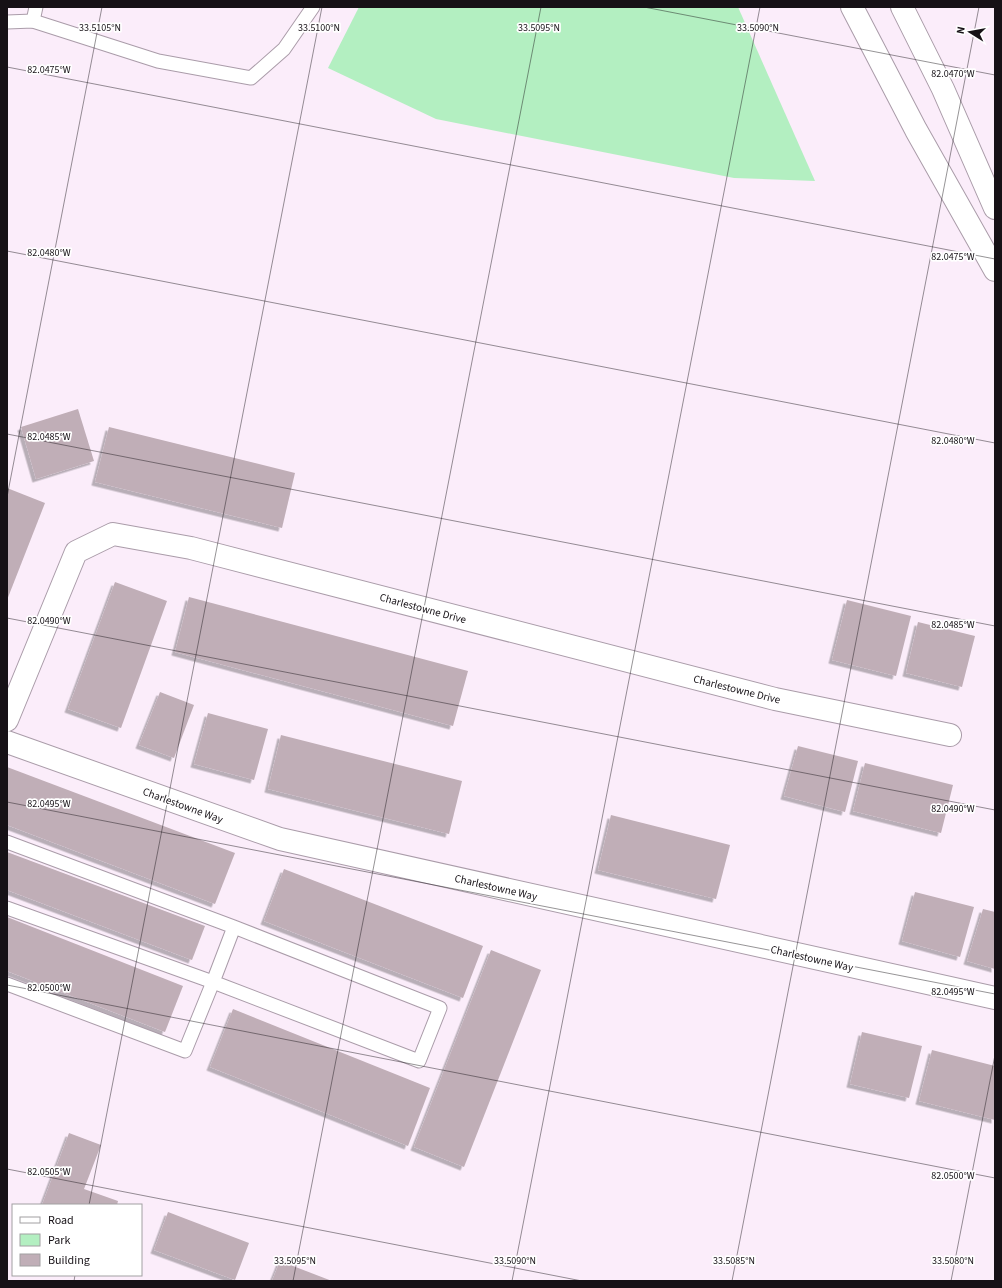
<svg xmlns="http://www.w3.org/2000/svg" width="1002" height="1288" viewBox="0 0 1002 1288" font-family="'Source Sans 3',sans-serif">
<defs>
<filter id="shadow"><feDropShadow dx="-3.5" dy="3.5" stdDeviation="0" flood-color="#0004"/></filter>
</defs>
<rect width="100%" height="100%" fill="#fbedfa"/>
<polygon fill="#b3efc1" points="359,7 738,7 815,181 734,178 436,119 328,68"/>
<g fill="#c0aeb7" filter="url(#shadow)">
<polygon points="78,409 94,461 36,479 21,427"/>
<polygon points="109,427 295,473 282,528 95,482"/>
<polygon points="7,488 45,503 7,600"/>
<polygon points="115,582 167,601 121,728 68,709"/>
<polygon points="189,597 468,671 453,726 175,652"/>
<polygon points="847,600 911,616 896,676 832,660"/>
<polygon points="918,622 975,636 962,687 906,673"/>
<polygon points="160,692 194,705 174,758 139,745"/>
<polygon points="208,713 268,729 254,780 194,764"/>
<polygon points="281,735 462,781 449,834 268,789"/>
<polygon points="798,746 858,761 845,812 784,796"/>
<polygon points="865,763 953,785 941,833 853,811"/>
<polygon points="7,767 235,853 215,904 7,825"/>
<polygon points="611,815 730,845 716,899 598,870"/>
<polygon points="7,852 205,926 192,960 7,890"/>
<polygon points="284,869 483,946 463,998 264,921"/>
<polygon points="915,892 974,907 960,957 902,941"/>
<polygon points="983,909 995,912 995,969 967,961"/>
<polygon points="7,917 183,986 165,1032 7,971"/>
<polygon points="491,950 541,970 464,1167 414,1147"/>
<polygon points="233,1009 430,1088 408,1146 210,1067"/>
<polygon points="862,1032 922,1046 909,1098 850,1084"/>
<polygon points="932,1050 995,1066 995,1120 919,1101"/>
<polygon points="69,1133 101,1145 84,1189 118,1201 117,1205 42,1205"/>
<polygon points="168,1212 249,1243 235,1280 154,1250"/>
<polygon points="280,1261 332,1281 272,1281"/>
</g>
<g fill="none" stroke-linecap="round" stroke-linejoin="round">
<g stroke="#aa9ca9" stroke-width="15">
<g id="lane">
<polyline points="33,21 36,7"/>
<polyline points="7,22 33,21 158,61 251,78 284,49 313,7"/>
<polyline points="7,842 234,927 440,1008 419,1061 213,982 234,927"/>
<polyline points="7,908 213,982 185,1051 7,984"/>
</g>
</g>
<g stroke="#aa9ca9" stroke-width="24">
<g id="street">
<polyline points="7,720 76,552 113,534 191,548 775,699 950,735"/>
<polyline points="7,742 280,839 995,998"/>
</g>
</g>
<g stroke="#aa9ca9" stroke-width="24">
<g id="highway">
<polyline points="852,7 916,130 995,270"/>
<polyline points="902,7 943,89 995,208"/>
</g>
</g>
<use href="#lane" stroke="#fff" stroke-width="13"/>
<use href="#street" stroke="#fff" stroke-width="22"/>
<use href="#highway" stroke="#fff" stroke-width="22"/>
</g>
<path fill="none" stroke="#161116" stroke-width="1" stroke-opacity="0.45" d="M644,7L995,75M7,67L995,259M7,251L995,443M7,434L995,626M7,497L102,7M7,618L995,810M7,802L995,994M7,985L995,1178M7,1169L582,1281M89,1205L322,7M74,1281L75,1275M293,1281L541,7M512,1281L760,7M732,1281L979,7M951,1281L995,1055"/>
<g text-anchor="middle" stroke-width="3.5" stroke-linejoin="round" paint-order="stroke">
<g font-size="11" fill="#161116" stroke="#fff">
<text transform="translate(423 608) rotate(15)" y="4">Charlestowne Drive</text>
<text transform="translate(737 689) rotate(14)" y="4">Charlestowne Drive</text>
<text transform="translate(183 805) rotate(20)" y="4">Charlestowne Way</text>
<text transform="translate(496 887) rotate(13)" y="4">Charlestowne Way</text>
<text transform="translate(812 958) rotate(13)" y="4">Charlestowne Way</text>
</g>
</g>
<g font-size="10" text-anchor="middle" fill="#161116" stroke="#fff" stroke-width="3.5" stroke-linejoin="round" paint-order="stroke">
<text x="100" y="31">33.5105°N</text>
<text x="319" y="31">33.5100°N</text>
<text x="539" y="31">33.5095°N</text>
<text x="758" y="31">33.5090°N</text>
<text x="49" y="73">82.0475°W</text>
<text x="953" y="77">82.0470°W</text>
<text x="49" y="256">82.0480°W</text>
<text x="953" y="260">82.0475°W</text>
<text x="49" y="440">82.0485°W</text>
<text x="953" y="444">82.0480°W</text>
<text x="49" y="624">82.0490°W</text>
<text x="953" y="628">82.0485°W</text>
<text x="49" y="807">82.0495°W</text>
<text x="953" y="812">82.0490°W</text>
<text x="49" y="991">82.0500°W</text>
<text x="953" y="995">82.0495°W</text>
<text x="49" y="1175">82.0505°W</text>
<text x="953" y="1179">82.0500°W</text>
<text x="295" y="1264">33.5095°N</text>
<text x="515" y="1264">33.5090°N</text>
<text x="734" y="1264">33.5085°N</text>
<text x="953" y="1264">33.5080°N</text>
</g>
<rect width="1002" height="1288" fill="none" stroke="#161116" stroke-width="16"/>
<rect x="12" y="1204" width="130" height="72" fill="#ffffff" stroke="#a2a0a2"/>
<rect x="20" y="1217" width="20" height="6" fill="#ffffff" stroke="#a2a0a2"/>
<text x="48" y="1224" font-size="12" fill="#161116">Road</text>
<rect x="20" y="1234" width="20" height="12" fill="#b3efc1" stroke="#a2a0a2"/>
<text x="48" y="1244" font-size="12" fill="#161116">Park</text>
<rect x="20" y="1254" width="20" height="12" fill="#c0aeb7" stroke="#a2a0a2"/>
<text x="48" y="1264" font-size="12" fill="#161116">Building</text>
<g transform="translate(970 32) rotate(281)" stroke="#ffffff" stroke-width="3" paint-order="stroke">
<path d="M0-3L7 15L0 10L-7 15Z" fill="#161116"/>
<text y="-6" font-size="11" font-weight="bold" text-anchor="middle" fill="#161116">N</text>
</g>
</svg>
